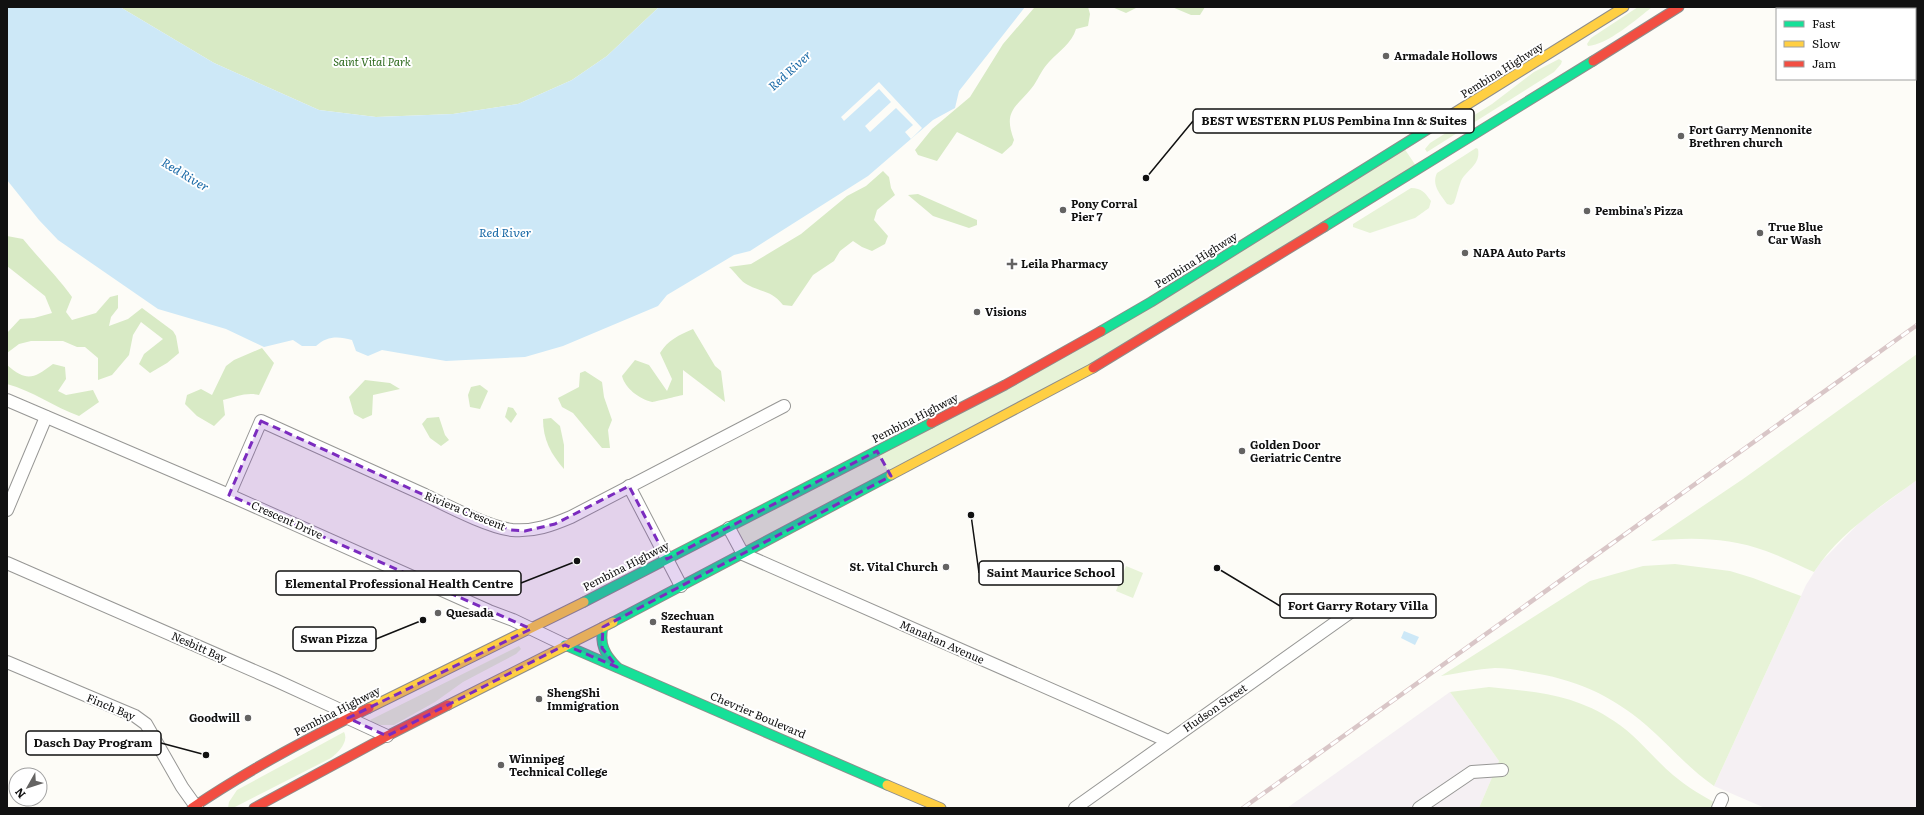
<svg xmlns="http://www.w3.org/2000/svg" width="1924" height="815" viewBox="0 0 1924 815" font-family="Literata,serif">
<rect width="100%" height="100%" fill="#fdfcf7"/>
<g fill="#f5f0f3">
<polygon points="1917,480 1917,808 1765,808 1714,786 1806,585 1820,563 1861,521"/>
<polygon points="1450,692 1499,761 1479,808 1287,808"/>
</g>
<g fill="#e7f3d7">
<path d="M1638,7H1652C1637,19 1607,45 1588,46L1587,44L1591,38Z"/>
<polygon points="1559,59 1562,61 1561,64 1554,72 1427,152 1425,149 1430,143 1492,104 1534,72"/>
<polygon points="1402,145 1418,169 1138,342 744,554 729,528 1016,379"/>
<path d="M1476,148L1478,149C1481,165 1467,169 1461,181C1458,188 1457,196 1454,203L1451,205L1447,204C1441,195 1431,185 1437,173Z"/>
<path d="M1411,188C1422,188 1425,193 1431,201L1429,208L1415,218L1370,233L1353,227V224Z"/>
<path d="M1917,354V480C1880,507 1839,533 1814,572C1798,565 1783,557 1766,551C1729,537 1689,537 1651,541L1743,479Z"/>
<path d="M1675,564L1730,571L1753,578L1801,596L1714,786C1688,768 1669,745 1646,725C1610,694 1574,679 1528,672C1517,670 1506,668 1495,668C1477,669 1459,673 1441,676L1590,581L1643,566Z"/>
<polygon points="1126,566 1143,573 1133,598 1116,591"/>
<polygon points="519,646 521,649 516,654 463,682 435,702 394,725 381,725 373,723 370,720"/>
<path d="M1489,687C1536,692 1574,694 1614,721C1636,735 1653,758 1673,775C1687,787 1703,796 1719,805L1718,808H1479L1499,761L1450,692Z"/>
<path d="M344,732C349,741 339,752 331,758L233,808H228L229,802L237,790Z"/>
</g>
<g fill="#d8eac5">
<polygon points="120,7 659,7 607,56 572,80 518,104 453,114 376,117 319,110 214,63"/>
<path d="M1039,7H1088L1090,14L1088,26L1076,29C1072,43 1059,51 1049,62C1043,68 1039,77 1034,85C1018,107 1002,109 1014,140L1012,145L1002,154L957,132L937,161L918,155L915,150L932,129L970,97L1003,44L1034,8Z"/>
<polygon points="1112,7 1138,7 1126,13"/>
<polygon points="1172,7 1205,7 1200,15 1191,15"/>
<path d="M883,171L889,177L891,188L895,195L877,210L874,220L888,236L885,244L872,251L862,247L853,241L840,251L834,261L813,275L792,306L783,305C771,290 763,293 748,285C741,282 735,272 729,267L751,264L801,234L847,196L866,186Z"/>
<polygon points="918,194 977,220 977,225 969,228 933,216 908,195"/>
<path d="M7,236L23,239C39,259 58,277 72,297L66,312L72,320L96,313L110,297L118,295V308L111,317L109,326L128,319L142,308L173,331L176,336L179,353L167,363L150,373L139,364L144,354L163,339L141,322L133,335L129,355L112,375L98,380V358L85,347H77L63,341H31L19,344L7,353V333L20,319L34,318L52,313L45,296L7,266Z"/>
<path d="M693,329L715,366L721,371L725,402L683,370V395C678,396 654,402 652,402C639,399 625,388 622,376L635,360L649,365L667,391L672,379L660,353C668,340 679,335 693,329Z"/>
<path d="M262,348L274,363L259,395C246,392 236,397 223,400L225,415L214,426L197,416L185,404L187,395L201,389L212,395L226,366L234,360Z"/>
<path d="M53,364L65,367L66,379L58,391L66,395L93,390L99,402L79,416C54,407 33,391 7,384V365C27,382 33,379 53,364Z"/>
<polygon points="585,371 602,382 604,397 612,420 608,430 610,448 602,448 573,413 562,407 558,398 579,387 580,373"/>
<polygon points="365,380 390,383 400,389 373,395 372,415 363,419 354,414 349,397"/>
<polygon points="480,385 488,391 480,409 470,407 468,395 471,387"/>
<polygon points="508,407 513,408 517,414 511,423 505,417"/>
<polygon points="439,417 445,435 449,440 441,446 430,438 422,424 427,418"/>
<path d="M551,418L560,426L564,445V469C551,454 543,440 543,419Z"/>
</g>
<g fill="#cde8f7">
<path d="M7,7H120L214,63L319,110L376,117L453,114L518,104L572,80L607,56L659,7H1025L959,91L955,108L933,120L868,176L750,251L734,255L667,295L658,306L563,346L525,357L446,361L382,350L368,356L356,351L352,340C338,336 327,336 316,346H302L293,340L264,347L226,329L158,309L58,240L39,220L7,180Z"/>
<polygon points="1404,631 1419,637 1415,645 1401,638"/>
</g>
<polygon fill="#fdfcf7" points="879,82 922,128 911,139 905,132 913,125 896,108 870,132 865,126 891,102 879,89 844,121 841,117"/>
<g fill="none" stroke-linecap="round" stroke-linejoin="round">
<g stroke="#979795" stroke-width="14">
<g id="street">
<polyline points="7,400 229,495 489,611 513,620 565,645"/>
<polyline points="629,486 681,586"/>
<path d="M229,495L261,421C315,445 370,470 425,495C448,506 488,527 512,530C534,532 552,525 571,517L784,406"/>
<polyline points="7,510 46,417"/>
<polyline points="729,528 743,554 1168,741"/>
<polyline points="7,563 275,680 336,708 348,718 387,736"/>
<polyline points="7,662 135,716 146,724 182,787 197,808"/>
<polyline points="1075,808 1356,608"/>
<polyline points="1419,808 1472,772 1502,770"/>
<polyline points="1718,808 1722,799"/>
</g>
</g>
<g stroke="#8e8d8b" stroke-width="11">
<g id="fast">
<polyline points="1324,227 1593,61"/>
<polyline points="1101,331 1151,302 1433,126"/>
<polyline points="584,602 931,423"/>
<polyline points="613,622 891,475"/>
<path d="M603,627C599,644 605,655 617,667"/>
<polyline points="565,645 887,785"/>
</g>
</g>
<g stroke="#8e8d8b" stroke-width="11">
<g id="slow">
<polyline points="1433,126 1624,7"/>
<polyline points="891,475 1093,368"/>
<polyline points="448,705 613,622"/>
<polyline points="369,708 584,602"/>
<polyline points="887,785 941,808"/>
</g>
</g>
<g stroke="#8e8d8b" stroke-width="11">
<g id="jam">
<polyline points="1593,61 1679,7"/>
<polyline points="1093,368 1324,227"/>
<polyline points="931,423 1005,385 1101,331"/>
<path d="M192,808C248,770 308,738 369,708"/>
<polyline points="254,808 387,736 448,705"/>
</g>
</g>
<use href="#street" stroke="#fffffe" stroke-width="12"/>
<use href="#fast" stroke="#16e098" stroke-width="9"/>
<use href="#slow" stroke="#ffcf43" stroke-width="9"/>
<use href="#jam" stroke="#f24e42" stroke-width="9"/>
<g stroke="#d9c6c7" stroke-width="4.5">
<polyline id="rail" points="1243,808 1917,325"/>
</g>
<use href="#rail" stroke="#fff" stroke-width="3" stroke-dasharray="9" stroke-linecap="butt"/>
</g>
<path fill="#7b2cbf" fill-opacity="0.2" stroke="#7b2cbf" stroke-width="3" stroke-dasharray="8 5" stroke-linejoin="round" d="M261,421L455,509L511,530L525,531L555,524L629,486L667,559L877,451L891,476L603,627L602,648L617,667L565,645L387,736L348,718L531,629L229,495Z"/>
<g fill="#646362" stroke="#fff" stroke-width="1.5">
<circle cx="1386" cy="56" r="4"/>
<circle cx="1681" cy="136" r="4"/>
<circle cx="1063" cy="210" r="4"/>
<circle cx="1587" cy="211" r="4"/>
<circle cx="1760" cy="233" r="4"/>
<circle cx="1465" cy="253" r="4"/>
<path d="M1010 258h4v4h4v4h-4v4h-4v-4h-4v-4h4z"/>
<circle cx="977" cy="312" r="4"/>
<circle cx="1242" cy="451" r="4"/>
<circle cx="946" cy="567" r="4"/>
<circle cx="438" cy="613" r="4"/>
<circle cx="653" cy="622" r="4"/>
<circle cx="539" cy="699" r="4"/>
<circle cx="248" cy="718" r="4"/>
<circle cx="501" cy="765" r="4"/>
</g>
<g text-anchor="middle" stroke-width="4" stroke-linejoin="round" paint-order="stroke">
<g font-size="11" font-weight="bold" fill="#111" stroke="#fff" text-anchor="start">
<text x="1394" y="60">Armadale Hollows</text>
<text x="1689" y="134">Fort Garry Mennonite<tspan x="1689" dy="13">Brethren church</tspan></text>
<text x="1071" y="208">Pony Corral<tspan x="1071" dy="13">Pier 7</tspan></text>
<text x="1595" y="215">Pembina’s Pizza</text>
<text x="1768" y="231">True Blue<tspan x="1768" dy="13">Car Wash</tspan></text>
<text x="1473" y="257">NAPA Auto Parts</text>
<text x="1021" y="268">Leila Pharmacy</text>
<text x="985" y="316">Visions</text>
<text x="1250" y="449">Golden Door<tspan x="1250" dy="13">Geriatric Centre</tspan></text>
<text x="938" y="571" text-anchor="end">St. Vital Church</text>
<text x="446" y="617">Quesada</text>
<text x="661" y="620">Szechuan<tspan x="661" dy="13">Restaurant</tspan></text>
<text x="547" y="697">ShengShi<tspan x="547" dy="13">Immigration</tspan></text>
<text x="240" y="722" text-anchor="end">Goodwill</text>
<text x="509" y="763">Winnipeg<tspan x="509" dy="13">Technical College</tspan></text>
</g>
<g font-size="11" font-style="italic" fill="#2f6b1f" stroke="#fff">
<text x="372" y="66">Saint Vital Park</text>
</g>
<g font-size="11" fill="#111" stroke="#fff">
<text transform="translate(1502 70) rotate(-32)" y="4">Pembina Highway</text>
<text transform="translate(1196 260) rotate(-32)" y="4">Pembina Highway</text>
<text transform="translate(915 418) rotate(-27)" y="4">Pembina Highway</text>
<text transform="translate(465 511) rotate(22)" y="4">Riviera Crescent</text>
<text transform="translate(287 520) rotate(24)" y="4">Crescent Drive</text>
<text transform="translate(626 566) rotate(-27)" y="4">Pembina Highway</text>
<text transform="translate(942 642) rotate(24)" y="4">Manahan Avenue</text>
<text transform="translate(199 647) rotate(24)" y="4">Nesbitt Bay</text>
<text transform="translate(111 707) rotate(23)" y="4">Finch Bay</text>
<text transform="translate(1215 708) rotate(-35)" y="4">Hudson Street</text>
<text transform="translate(337 711) rotate(-27)" y="4">Pembina Highway</text>
<text transform="translate(758 715) rotate(23)" y="4">Chevrier Boulevard</text>
</g>
<g font-size="12" font-style="italic" fill="#1768a6" stroke="#fff">
<text transform="translate(790 71) rotate(-42)" y="4">Red River</text>
<text transform="translate(185 175) rotate(31)" y="4">Red River</text>
<text x="505" y="237">Red River</text>
</g>
</g>
<path fill="none" stroke="#111" stroke-width="1.5" d="M1146 178L1193 121M971 515L979 573M577 561L521 583M1217 568L1280 606M423 620L376 639M206 755L161 743"/>
<g fill="#111" stroke="#fff" stroke-width="1.5">
<circle cx="1146" cy="178" r="4"/>
<circle cx="971" cy="515" r="4"/>
<circle cx="577" cy="561" r="4"/>
<circle cx="1217" cy="568" r="4"/>
<circle cx="423" cy="620" r="4"/>
<circle cx="206" cy="755" r="4"/>
</g>
<g fill="#fff" stroke="#111" stroke-width="1.5">
<rect x="1193" y="109" width="281" height="24" rx="4"/>
<rect x="979" y="561" width="144" height="24" rx="4"/>
<rect x="276" y="571" width="245" height="24" rx="4"/>
<rect x="1280" y="594" width="156" height="24" rx="4"/>
<rect x="293" y="627" width="83" height="24" rx="4"/>
<rect x="26" y="731" width="135" height="24" rx="4"/>
</g>
<g font-size="12" text-anchor="middle" font-weight="bold" fill="#111">
<text x="1334" y="125">BEST WESTERN PLUS Pembina Inn &amp; Suites</text>
<text x="1051" y="577">Saint Maurice School</text>
<text x="399" y="588">Elemental Professional Health Centre</text>
<text x="1358" y="610">Fort Garry Rotary Villa</text>
<text x="334" y="643">Swan Pizza</text>
<text x="93" y="747">Dasch Day Program</text>
</g>
<rect width="1924" height="815" fill="none" stroke="#111111" stroke-width="16"/>
<rect x="1776" y="8" width="140" height="72" fill="#ffffff" stroke="#a0a0a0"/>
<rect x="1784" y="21" width="20" height="6" fill="#16e098" stroke="#a0a0a0"/>
<text x="1812" y="28" font-size="12" fill="#111111">Fast</text>
<rect x="1784" y="41" width="20" height="6" fill="#ffcf43" stroke="#a0a0a0"/>
<text x="1812" y="48" font-size="12" fill="#111111">Slow</text>
<rect x="1784" y="61" width="20" height="6" fill="#f24e42" stroke="#a0a0a0"/>
<text x="1812" y="68" font-size="12" fill="#111111">Jam</text>
<g transform="translate(28 787) rotate(231)"><circle r="19" fill="#ffffff" stroke="#a0a0a0"/>
<path d="M0-3L7 15L0 10L-7 15Z" fill="#646362"/>
<text y="-6" font-size="11" font-weight="bold" text-anchor="middle" fill="#111111">N</text>
</g>
</svg>
